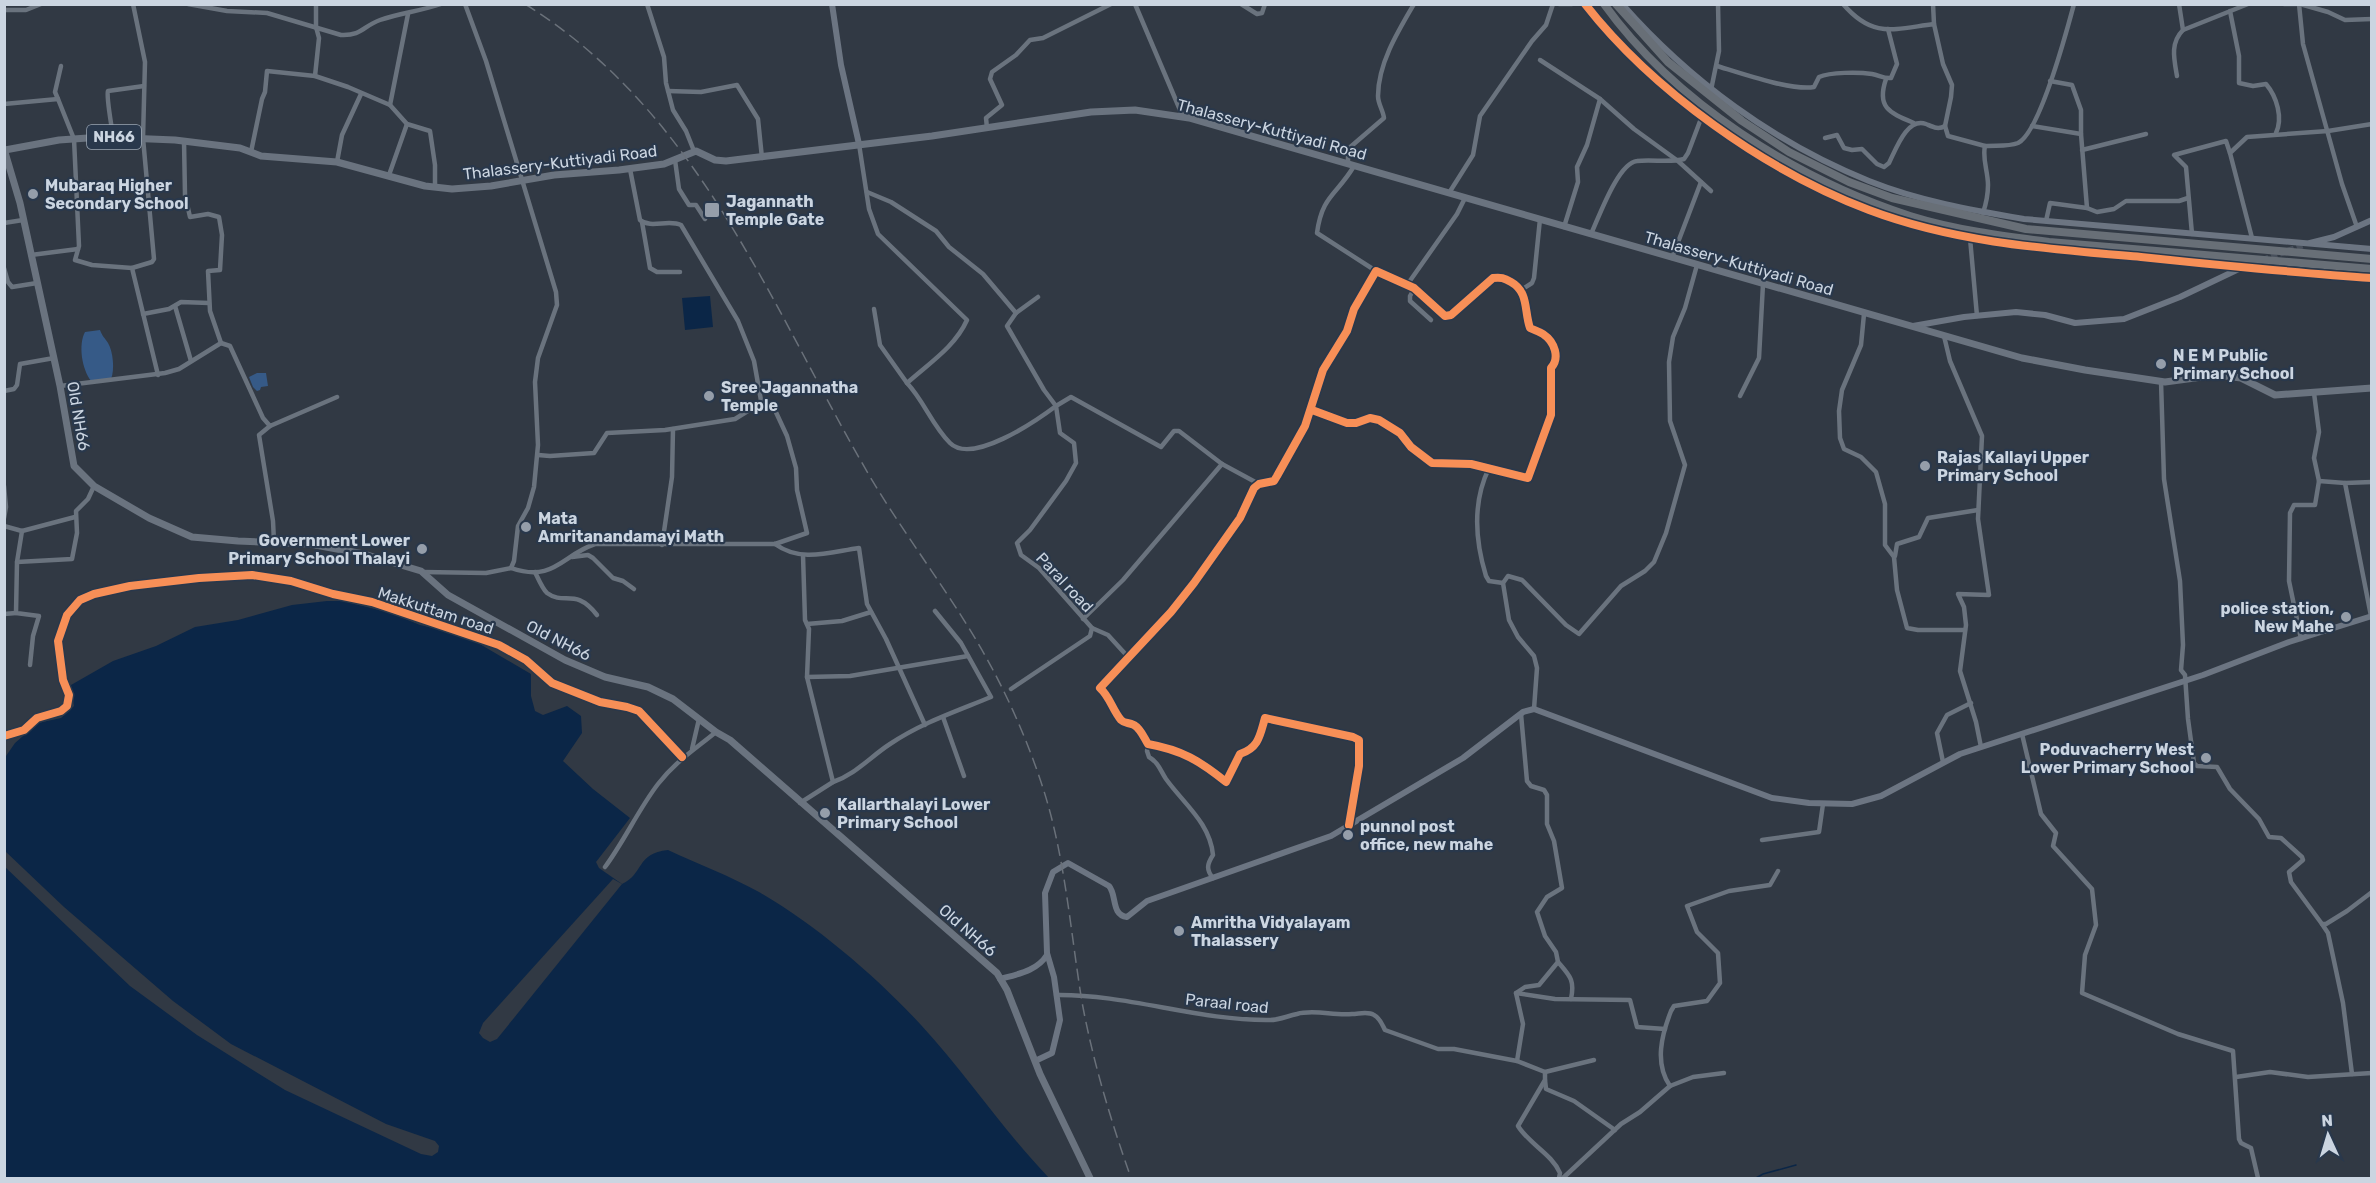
<svg xmlns="http://www.w3.org/2000/svg" width="2376" height="1183" viewBox="0 0 2376 1183" font-family="Rubik,sans-serif">
<rect width="100%" height="100%" fill="#313944"/>
<g fill="#365a87">
<path d="M100,330C102,336 105,338 108,343C113,351 115,370 111,379L91,381C82,369 78,345 85,332Z"/>
<polygon points="257,373 266,373 268,386 261,387 260,390 257,391 253,387 249,377"/>
</g>
<g fill="#0b2647">
<polygon points="710,296 713,327 685,330 682,298"/>
<path d="M327,601H343L391,613L420,625L450,632L478,643L531,674V696L535,711L543,715L567,706L581,716L582,733L563,761L593,789L630,818L596,862L599,868L622,884C644,874 636,853 668,850C698,864 730,876 759,892C815,924 877,977 921,1025C966,1074 1003,1130 1049,1178H5L4,759L15,743L38,723L61,718L74,706L71,685L113,661L156,646L195,627L238,620L292,605Z"/>
</g>
<g fill="#313944">
<polygon points="5,851 64,907 173,1001 231,1044 386,1124 435,1141 439,1146 438,1152 432,1156 421,1154 285,1090 197,1035 130,986 5,867"/>
<polygon points="613,879 622,884 497,1039 490,1042 483,1038 479,1033 483,1023"/>
</g>
<g fill="none" stroke-linecap="round" stroke-linejoin="round">
<polyline stroke="#0b2647" stroke-width="1.5" points="1756,1178 1763,1174 1796,1165"/>
<polyline stroke="#48505c" stroke-width="6" stroke-dasharray="6 3" stroke-linecap="butt" points="2246,266 2304,245"/>
<g stroke="#6a737e" stroke-width="4.5">
<path d="M188,4L227,11L267,13L341,35C362,36 363,26 380,20C400,13 421,11 441,4"/>
<polyline points="647,4 664,57 666,83 673,110 686,131 694,151"/>
<polyline points="1135,4 1183,117"/>
<polyline points="1241,4 1257,14 1262,13 1265,4"/>
<polyline points="1559,4 1572,4"/>
<polyline points="1933,4 1934,24"/>
<polyline points="2284,4 2298,4"/>
<polyline points="2299,4 2303,44 2342,184 2357,227"/>
<polyline points="2300,4 2328,12 2345,20 2372,19"/>
<polyline points="4,10 26,10 41,4"/>
<path d="M2230,11L2239,56V83L2253,86L2266,84C2277,97 2283,118 2276,133"/>
<polyline points="2183,30 2248,4"/>
<polyline points="1540,60 1600,99 1634,129 1678,161 1711,191"/>
<path d="M1717,66C1740,73 1792,91 1814,87L1819,77C1830,72 1859,72 1872,74C1879,75 1884,79 1891,78L1897,64L1888,29"/>
<polyline points="315,76 319,38 316,27 316,4"/>
<path d="M2177,76C2174,59 2170,43 2183,30L2179,4"/>
<path d="M1886,79C1876,108 1890,113 1914,123"/>
<polyline points="2050,81 2072,85 2081,110 2081,134"/>
<polyline points="1711,90 1719,51 1718,4"/>
<polyline points="668,91 701,92 737,85 758,119 762,158"/>
<polyline points="58,99 55,92 61,66"/>
<polyline points="4,104 58,99 74,139 79,246 75,260 92,265 132,268 158,375"/>
<polyline points="390,105 408,14"/>
<polyline points="1945,126 1948,136 1985,146"/>
<polyline points="2032,126 2081,134 2087,208"/>
<polyline points="987,128 986,118 1002,105 990,79 992,72 1016,55 1030,40 1043,38 1111,4"/>
<path d="M113,137C112,127 106,97 108,91L144,86"/>
<path d="M1825,138L1837,135L1844,148L1852,150L1862,149L1877,164L1884,167L1889,163C1896,149 1907,117 1926,124C1933,127 1938,130 1945,126L1951,97L1952,85L1943,64L1934,24C1894,29 1873,39 1843,4"/>
<polyline points="184,141 185,195 190,217 208,214 219,217 222,235 220,270 208,271 210,311 221,343"/>
<path d="M859,144L869,209L878,234L967,320C955,347 928,364 907,383C924,401 932,425 950,443C972,465 1036,421 1056,406L1044,390L1007,326L1016,313L1038,297"/>
<polyline points="2082,150 2146,134"/>
<polyline points="251,152 262,99 265,92 267,71 315,76 348,87 390,105 407,124 430,131 435,165 435,187"/>
<polyline points="675,160 679,189 689,205 696,205 705,219"/>
<polyline points="337,162 342,135 361,94"/>
<path d="M1348,164V149L1384,118C1383,110 1378,104 1378,96C1378,64 1398,31 1414,4"/>
<path d="M1354,166C1337,195 1322,195 1317,233L1376,271"/>
<polyline points="389,175 407,124"/>
<polyline points="867,192 891,202 936,231 949,247 983,274 1016,313"/>
<polyline points="1449,193 1473,155 1480,116 1532,41 1546,25 1553,4"/>
<path d="M1983,213C1986,204 1988,195 1988,185C1988,171 1982,159 1985,146C1996,145 2008,147 2018,143C2040,132 2067,30 2074,4"/>
<polyline points="2046,221 2050,203 2087,208 2097,212 2114,209 2126,201 2179,201 2188,198"/>
<polyline points="642,222 650,268 657,272 680,272"/>
<polyline points="4,223 23,220"/>
<polyline points="1564,227 1578,182 1577,167 1587,145 1600,99"/>
<path d="M1591,234C1599,217 1618,163 1637,161C1652,159 1670,163 1684,159L1688,153L1702,116"/>
<polyline points="2192,234 2186,167 2174,155 2226,141 2230,153"/>
<polyline points="1970,238 1977,316"/>
<polyline points="2252,238 2230,153 2247,137 2328,131 2372,124"/>
<polyline points="31,255 78,249"/>
<polyline points="1672,258 1701,182"/>
<polyline points="4,268 8,282 12,287 37,283"/>
<polyline points="132,268 152,262 154,259 143,138 145,62 133,4"/>
<polyline points="1407,285 1457,214 1465,198"/>
<polyline points="1414,289 1410,296 1410,301 1431,320"/>
<polyline points="1521,290 1532,283 1534,278 1540,219"/>
<polyline points="175,306 191,361"/>
<polyline points="874,309 880,345 907,383"/>
<polyline points="143,314 169,309 181,302 209,303"/>
<polyline points="1864,314 1861,345 1842,390 1839,411 1840,438 1844,449 1861,457 1876,472 1885,504 1885,545 1894,557 1897,590 1907,628 1918,630 1965,630"/>
<polyline points="1944,336 1950,361 1982,436 1978,519 1989,595 1958,594 1964,607 1966,625 1960,671 1976,722 1981,747"/>
<polyline points="2161,381 2164,479 2180,581 2183,645 2181,670 2185,675 2188,719 2194,763 2197,766 2217,767 2230,789 2259,819 2269,837 2281,838 2302,857 2303,860 2289,872 2291,882 2322,924 2326,924 2347,911 2372,892"/>
<polyline points="60,386 165,373 179,369 221,343 230,346 263,418 270,426 337,397"/>
<polyline points="4,391 14,389 17,385 20,364 54,358"/>
<polyline points="2314,393 2319,432 2314,458 2319,481"/>
<polyline points="1740,396 1759,358 1763,284"/>
<path d="M1312,410L1347,423H1356L1370,418L1379,420L1400,433L1411,447L1432,463L1471,464L1528,478L1551,415V368C1560,358 1555,342 1543,334C1540,332 1534,330 1530,328C1524,311 1529,292 1511,282C1504,278 1501,277 1493,278L1451,315L1445,316L1414,288L1376,271L1354,309L1347,331L1323,370L1305,426L1277,476L1274,481L1259,484L1254,488L1240,518L1194,583L1171,612L1100,688C1110,697 1112,709 1121,720C1125,724 1128,722 1134,725C1141,729 1144,738 1148,744C1182,750 1200,761 1226,782L1240,754C1259,748 1260,735 1265,718L1353,737L1359,740V766L1349,825"/>
<polyline points="270,426 259,435 273,521 274,542"/>
<polyline points="538,455 550,456 594,453 607,433 665,430 735,419 751,409 762,406"/>
<path d="M1489,468C1472,503 1475,540 1486,576L1489,581L1503,583"/>
<polyline points="4,486 6,507 4,518"/>
<polyline points="4,526 22,531"/>
<polyline points="22,531 17,562 16,613 39,616 33,636 30,665"/>
<polyline points="22,531 75,517"/>
<path d="M775,544C801,563 830,552 859,548L867,604L886,639L925,725"/>
<polyline points="662,545 672,477 673,429"/>
<path d="M803,555L805,620L809,629L807,677L833,782C856,774 870,757 890,744C921,723 957,711 991,697L961,643L935,611"/>
<polyline points="1895,556 1897,544 1919,537 1928,518 1978,510"/>
<polyline points="572,557 588,555 593,558 613,578 623,581 634,589"/>
<polyline points="17,562 72,559 77,533 76,511 88,499 94,486"/>
<path d="M511,568C554,583 562,555 595,544H775L807,533L797,490L796,468L787,436L774,408L762,406L754,361L738,321L681,225C668,219 651,229 640,220L630,169"/>
<polyline points="423,572 486,573 511,568 514,561 518,526 528,508 534,487 538,445 535,382 538,358 557,305 556,292 486,61 465,4"/>
<path d="M535,572C538,578 542,588 547,593C565,606 575,587 597,615"/>
<polyline points="4,614 16,613"/>
<polyline points="2371,616 2345,483 2372,482"/>
<polyline points="1083,619 1123,580 1222,464"/>
<polyline points="807,624 842,621 871,612"/>
<polyline points="1092,628 1108,635 1129,658"/>
<polyline points="2301,639 2289,581 2290,513 2294,505 2315,505 2319,481 2345,483"/>
<polyline points="807,677 850,676 968,656"/>
<polyline points="1011,689 1090,636 1092,628 1039,568 1021,555 1017,543 1030,530 1066,481 1076,463 1074,443 1060,433 1056,406 1071,397 1161,447 1174,431 1179,431 1222,464 1259,484"/>
<polyline points="1534,709 1537,668 1534,656 1518,637 1509,620 1503,583 1508,576 1522,580 1566,625 1579,634 1621,586 1645,571 1654,562 1666,533 1685,465 1670,421 1669,362 1673,337 1685,308 1697,265"/>
<polyline points="943,717 964,776"/>
<polyline points="2022,734 2041,814 2056,833 2053,846 2092,889 2096,925 2085,955 2082,993 2178,1034 2233,1051 2239,1139 2241,1143 2251,1148 2258,1178"/>
<polyline points="4,736 24,730 37,718 61,711 67,706 69,695 63,680 58,641 67,615 80,600 94,594 130,586 199,578 252,575 291,581 333,594 372,602 499,645 526,660 552,683 600,702 627,707 639,711 682,757"/>
<path d="M1148,744L1147,751L1149,757C1159,763 1160,770 1166,779C1184,804 1210,823 1213,855C1207,864 1206,870 1213,878"/>
<polyline points="692,749 699,719"/>
<polyline points="1943,762 1937,733 1947,715 1971,703"/>
<polyline points="800,803 833,782"/>
<polyline points="1762,840 1819,832 1823,804"/>
<path d="M605,867C625,840 638,810 658,784C676,761 694,750 716,732"/>
<polyline points="2322,924 2328,933 2343,1003 2352,1074"/>
<path d="M1558,962C1570,976 1575,980 1571,999"/>
<polyline points="1516,993 1555,999 1630,1000 1637,1027 1665,1029"/>
<path d="M1056,995C1128,994 1198,1021 1270,1020C1280,1020 1287,1016 1297,1014C1314,1009 1334,1016 1352,1014C1359,1014 1368,1011 1374,1015C1380,1018 1382,1024 1385,1030L1438,1049H1454L1517,1061L1545,1072V1080L1518,1126C1529,1144 1552,1154 1560,1173L1559,1178"/>
<polyline points="1517,1061 1523,1024 1516,993 1525,987 1539,985 1558,962 1556,952 1545,936 1537,912 1547,897 1562,888 1554,841 1547,824 1547,795 1544,790 1531,786 1527,781 1521,714"/>
<polyline points="1545,1072 1594,1060"/>
<polyline points="2236,1077 2270,1072 2308,1077 2372,1073"/>
<polyline points="1545,1080 1546,1089 1574,1101 1615,1130"/>
<path d="M1670,1086C1654,1063 1662,1034 1671,1011L1674,1006L1707,1001L1720,983L1718,953L1697,932L1687,906L1729,891L1770,885L1778,871"/>
<polyline points="1563,1178 1621,1124 1640,1112 1670,1086 1693,1077 1724,1073"/>
</g>
<g stroke="#6c7582" stroke-width="6">
<polyline points="832,4 841,65 859,144"/>
<path d="M1585,4C1653,91 1766,171 1869,210C1956,243 2049,249 2141,257C2218,265 2295,273 2372,278"/>
<path d="M1622,4C1689,80 1774,143 1869,181C1919,201 1971,210 2024,219L2372,249"/>
<polyline points="2310,243 2334,237 2372,220"/>
<polyline points="1913,326 1964,317 2016,312 2045,315 2075,323 2124,319 2180,297 2243,267"/>
<path d="M1000,979C1018,974 1037,971 1047,955"/>
<path d="M1035,1061L1052,1053L1060,1020L1054,977L1047,953L1045,893L1053,872L1068,863L1109,886C1117,895 1111,915 1127,917L1147,901L1331,836L1463,758L1523,712L1534,709L1772,798L1809,803L1852,804L1881,796L1960,754L2203,675L2289,642L2372,616"/>
</g>
<g stroke="#6a737f" stroke-width="7">
<polyline points="4,149 20,203 60,386 74,466 94,486 149,518 192,537 238,541 310,544 364,554 421,571 448,595 565,660 605,677 648,687 673,699 716,732 730,740 997,973 1007,990 1040,1074 1090,1178"/>
<polyline points="5,150 59,140 102,137 175,140 240,148 261,156 337,162 425,186 452,189 491,186 554,175 619,170 664,164 696,151 715,160 726,161 932,136 1091,112 1135,110 1189,118 2022,358 2085,370 2165,382 2217,375 2241,378 2275,395 2372,388"/>
</g>
<g stroke="#686f77" stroke-width="8">
<path d="M1604,4C1675,103 1796,179 1910,216C1955,230 2002,236 2049,242L2372,269"/>
<polyline points="1616,4 1668,62 1742,121 1789,152 1849,182 1892,198 2026,229 2372,259"/>
</g>
<path stroke="#6a717a" stroke-width="1.5" stroke-dasharray="12 6" stroke-linecap="butt" d="M525,4C700,113 770,305 869,475C908,541 957,602 993,670C1012,706 1028,743 1041,782C1065,853 1070,929 1082,1002C1093,1062 1111,1121 1131,1178"/>
<g stroke="#29384c" stroke-width="11">
<g id="cycleway">
<path d="M1585,4C1653,91 1766,171 1869,210C1956,243 2049,249 2141,257C2218,265 2295,273 2372,278"/>
<path d="M1312,410L1347,423H1356L1370,418L1379,420L1400,433L1411,447L1432,463L1471,464L1528,478L1551,415V368C1560,358 1555,342 1543,334C1540,332 1534,330 1530,328C1524,311 1529,292 1511,282C1504,278 1501,277 1493,278L1451,315L1445,316L1414,288L1376,271L1354,309L1347,331L1323,370L1305,426L1277,476L1274,481L1259,484L1254,488L1240,518L1194,583L1171,612L1100,688C1110,697 1112,709 1121,720C1125,724 1128,722 1134,725C1141,729 1144,738 1148,744C1182,750 1200,761 1226,782L1240,754C1259,748 1260,735 1265,718L1353,737L1359,740V766L1349,825"/>
<polyline points="4,736 24,730 37,718 61,711 67,706 69,695 63,680 58,641 67,615 80,600 94,594 130,586 199,578 252,575 291,581 333,594 372,602 499,645 526,660 552,683 600,702 627,707 639,711 682,757"/>
</g>
</g>
<use href="#cycleway" stroke="#f78f57" stroke-width="8"/>
</g>
<g fill="#959eaa" stroke="#29384c" stroke-width="2">
<circle cx="33" cy="194" r="6"/>
<rect x="704" y="202" width="16" height="16" rx="3"/>
<circle cx="2161" cy="364" r="6"/>
<circle cx="709" cy="396" r="6"/>
<circle cx="1925" cy="466" r="6"/>
<circle cx="526" cy="527" r="6"/>
<circle cx="422" cy="549" r="6"/>
<circle cx="2346" cy="617" r="6"/>
<circle cx="2206" cy="758" r="6"/>
<circle cx="825" cy="813" r="6"/>
<circle cx="1348" cy="835" r="6"/>
<circle cx="1179" cy="931" r="6"/>
</g>
<g text-anchor="middle" stroke-width="4.5" stroke-linejoin="round" paint-order="stroke">
<rect fill="#29384c" stroke="#9aa6b4" stroke-width="1.5" x="87" y="125" width="54" height="24" rx="4.5"/>
<g font-size="15" font-weight="bold" fill="#cbd5e1">
<text x="114" y="142">NH66</text>
</g>
<g font-size="16" fill="#cbd5e1" stroke="#29384c">
<text transform="translate(1272 129) rotate(15)" y="6">Thalassery-Kuttiyadi Road</text>
<text transform="translate(560 162) rotate(-7)" y="6">Thalassery-Kuttiyadi Road</text>
<text transform="translate(1739 263) rotate(16)" y="6">Thalassery-Kuttiyadi Road</text>
<text transform="translate(79 416) rotate(80)" y="6">Old NH66</text>
<text transform="translate(1065 582) rotate(47)" y="6">Paral road</text>
<text transform="translate(436 610) rotate(18)" y="6">Makkuttam road</text>
<text transform="translate(559 640) rotate(27)" y="6">Old NH66</text>
<text transform="translate(968 930) rotate(41)" y="6">Old NH66</text>
<text transform="translate(1227 1003) rotate(6)" y="6">Paraal road</text>
</g>
<g font-size="16" font-weight="bold" fill="#cbd5e1" stroke="#29384c" text-anchor="start">
<text x="45" y="191">Mubaraq Higher<tspan x="45" dy="18">Secondary School</tspan></text>
<text x="726" y="207">Jagannath<tspan x="726" dy="18">Temple Gate</tspan></text>
<text x="2173" y="361">N E M Public<tspan x="2173" dy="18">Primary School</tspan></text>
<text x="721" y="393">Sree Jagannatha<tspan x="721" dy="18">Temple</tspan></text>
<text x="1937" y="463">Rajas Kallayi Upper<tspan x="1937" dy="18">Primary School</tspan></text>
<text x="538" y="524">Mata<tspan x="538" dy="18">Amritanandamayi Math</tspan></text>
<text x="410" y="546" text-anchor="end">Government Lower<tspan x="410" dy="18">Primary School Thalayi</tspan></text>
<text x="2334" y="614" text-anchor="end">police station,<tspan x="2334" dy="18">New Mahe</tspan></text>
<text x="2194" y="755" text-anchor="end">Poduvacherry West<tspan x="2194" dy="18">Lower Primary School</tspan></text>
<text x="837" y="810">Kallarthalayi Lower<tspan x="837" dy="18">Primary School</tspan></text>
<text x="1360" y="832">punnol post<tspan x="1360" dy="18">office, new mahe</tspan></text>
<text x="1191" y="928">Amritha Vidyalayam<tspan x="1191" dy="18">Thalassery</tspan></text>
</g>
</g>
<rect width="2376" height="1183" fill="none" stroke="#cbd5e1" stroke-width="12"/>
<g transform="translate(2328 1135) rotate(356)" stroke="#29384c" stroke-width="4.5" paint-order="stroke">
<path d="M0-4.5L10 22L0 15L-10 22Z" fill="#cbd5e1"/>
<text y="-9" font-size="16" font-weight="bold" text-anchor="middle" fill="#cbd5e1">N</text>
</g>
</svg>
